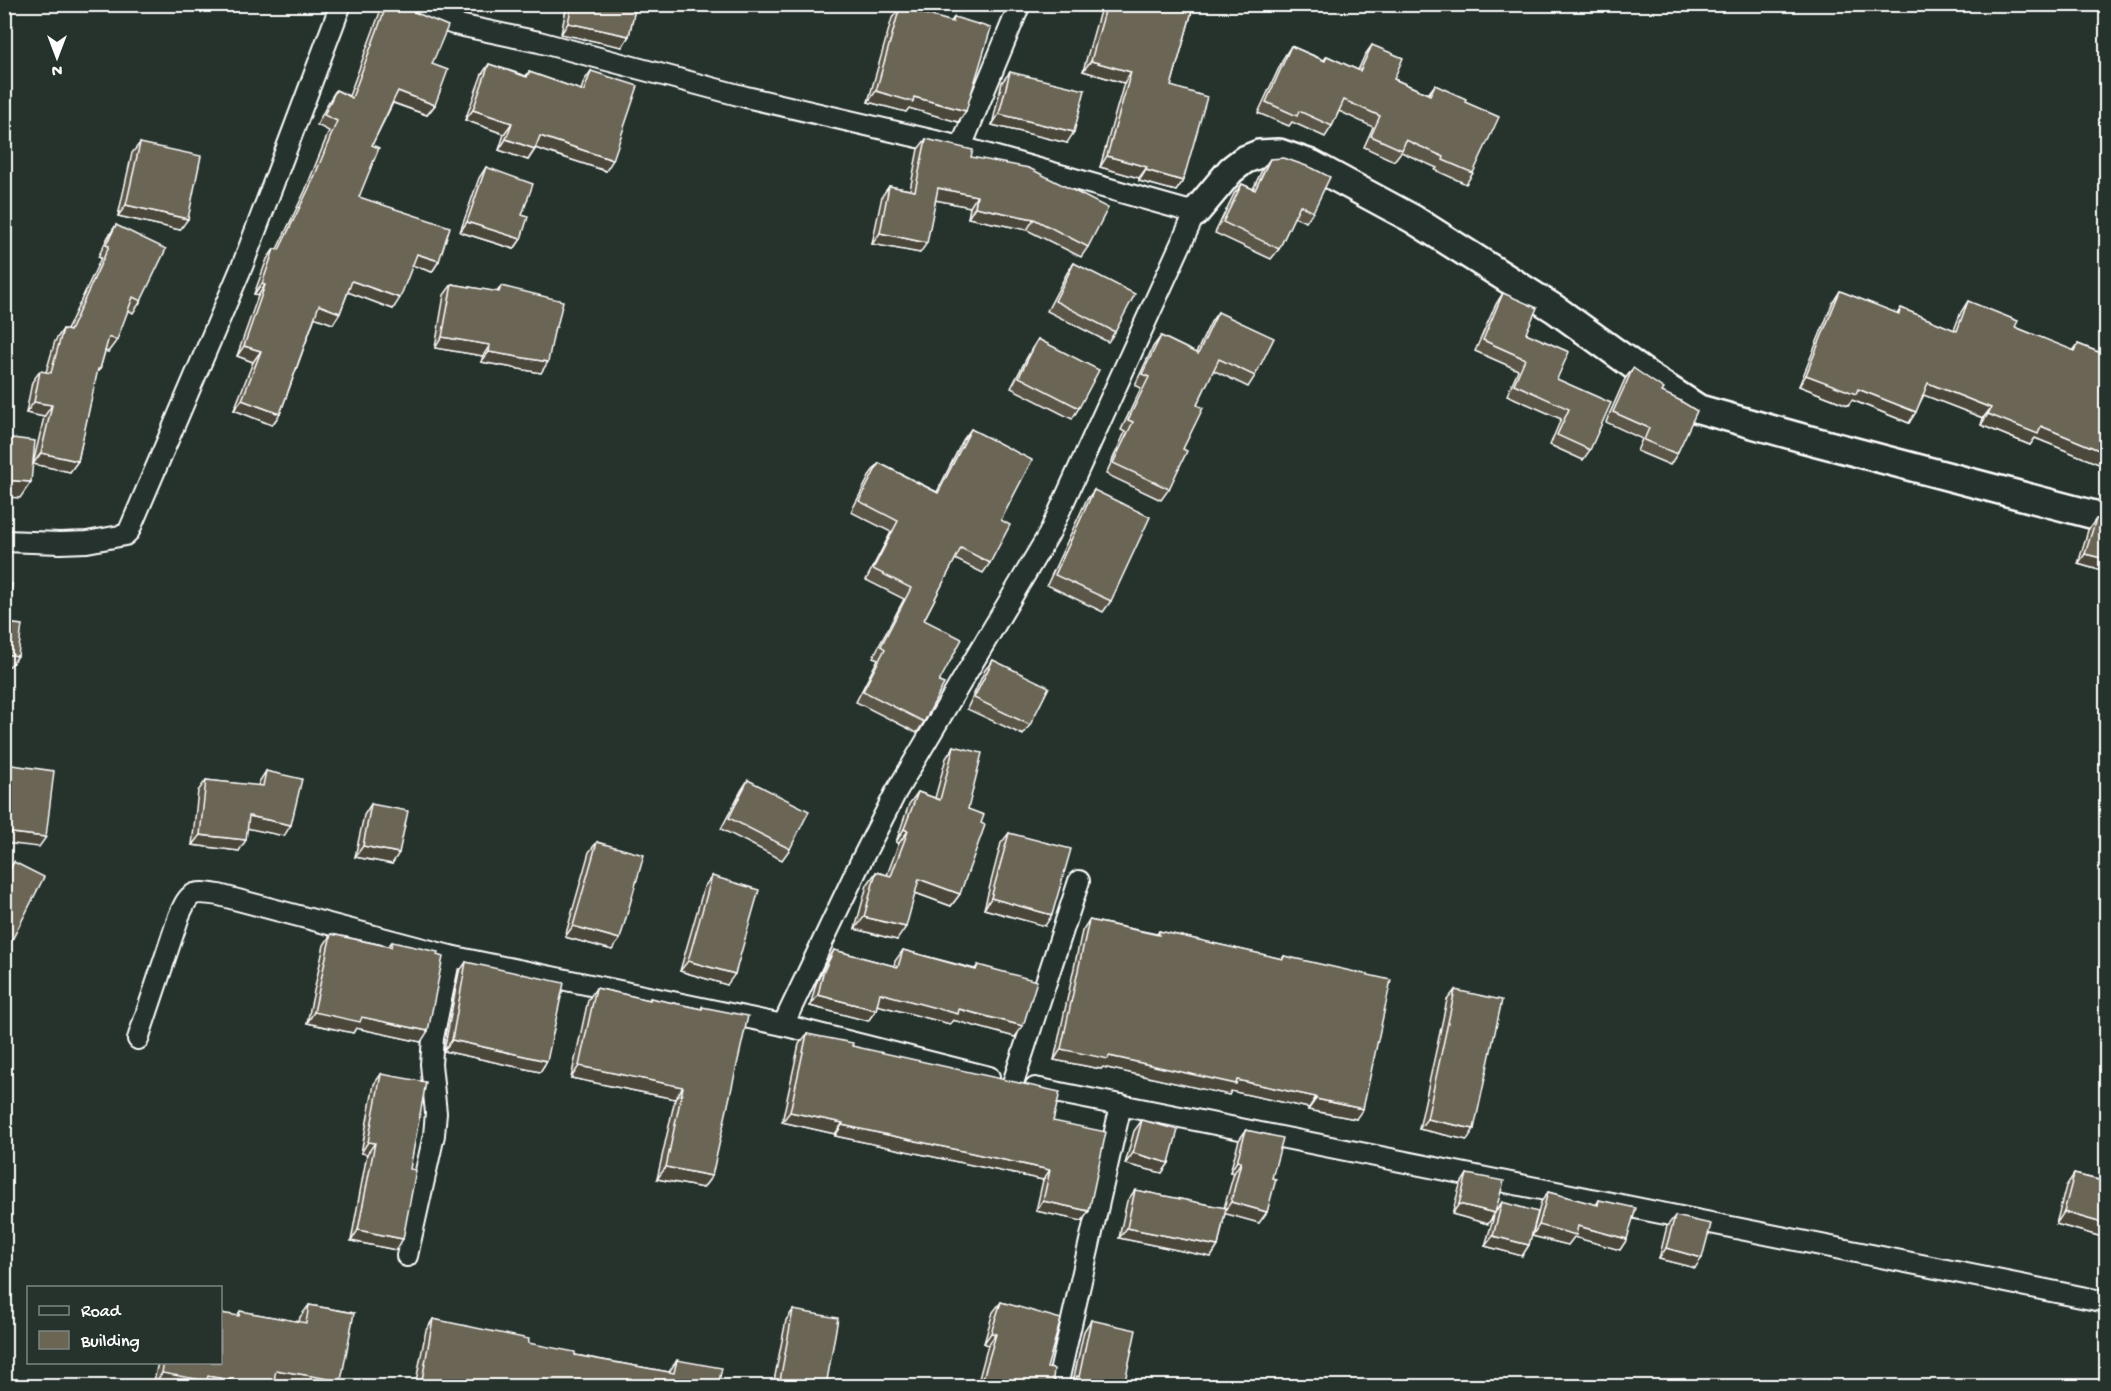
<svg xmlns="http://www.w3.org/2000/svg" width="2111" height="1391" viewBox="0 0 2111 1391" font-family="'Gochi Hand',sans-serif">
<rect width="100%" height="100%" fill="#26332d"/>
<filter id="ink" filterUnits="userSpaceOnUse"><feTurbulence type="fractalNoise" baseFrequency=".0167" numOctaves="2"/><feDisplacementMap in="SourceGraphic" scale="12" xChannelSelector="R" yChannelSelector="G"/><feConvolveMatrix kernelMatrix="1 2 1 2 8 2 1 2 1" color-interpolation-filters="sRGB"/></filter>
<g filter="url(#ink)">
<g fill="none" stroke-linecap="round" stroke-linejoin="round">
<g stroke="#fff" stroke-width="24">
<g id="street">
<polyline points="398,4 454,24 539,42 746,97 961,147 1195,213 1049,534 896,792 860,863 783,1025 989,1077"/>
<polyline points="961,147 1020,4"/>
<polyline points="4,541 60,543 87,542 125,535 129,531 243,264 341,4"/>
<path d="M138,1039L179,916C190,891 192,891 219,895L450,956L783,1025"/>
<polyline points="1013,1083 1079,881"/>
<polyline points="1035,1088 2106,1302"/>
<polyline points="407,1256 434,1135 436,1113 431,1064 433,1038 450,956"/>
<polyline points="1057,1386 1121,1105"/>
</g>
</g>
<g stroke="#fff" stroke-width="32">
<polyline id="secondary" points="1195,213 1231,170 1244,160 1259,154 1279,153 1311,164 1413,219 1555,309 1651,378 1699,409 1806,439 2106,518"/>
</g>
<use href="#street" stroke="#26332d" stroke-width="20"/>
<use href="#secondary" stroke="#26332d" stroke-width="27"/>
</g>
<g fill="#5c5748" stroke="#fff" stroke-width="1.5">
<polygon points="386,4 395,4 432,64 435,105 427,115 393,103 372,145 359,197 439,261 432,272 412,265 393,309 348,292 340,313 333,324 315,317 280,414 272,425 234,410 253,362 237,356 258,296 254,294 267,259 274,249 277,249 305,191 329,131 317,125 329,101 336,90 349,96 380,12"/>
<polygon points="567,4 636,4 629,36 622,47 561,34"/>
<polygon points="1102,4 1194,4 1171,86 1183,181 1176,191 1139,181 1139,178 1100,167 1124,83 1083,71"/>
<polygon points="900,7 951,22 954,17 958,122 909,108 906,112 868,102 892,18"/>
<polygon points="1372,45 1394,79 1428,94 1435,85 1465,102 1473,173 1466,184 1435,170 1437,168 1401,152 1394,161 1364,147 1373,127 1339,111 1332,126 1325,137 1292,122 1289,126 1258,113 1284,57 1291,46 1324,60 1327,56 1358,70 1365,55"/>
<polygon points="489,64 526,76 529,72 581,90 584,81 591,71 606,171 536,148 528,160 499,150 504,134 465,120 482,74"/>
<polygon points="1010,72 1067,143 992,125 1002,82"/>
<polygon points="926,139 971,157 1088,247 1081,257 1027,230 968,218 970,207 936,200 920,253 872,244 882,196 889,186 910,190 918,149"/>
<polygon points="140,143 180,230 118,216 132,153"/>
<polygon points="1270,159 1313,212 1306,222 1294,217 1279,249 1271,259 1215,233 1234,194 1242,184 1253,189 1262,170"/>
<polygon points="486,167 522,215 521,239 514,249 460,232 479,178"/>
<polygon points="116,225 141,301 133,313 128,310 108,352 105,351 100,369 96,374 78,461 70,472 33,464 44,417 26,413 32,382 40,371 46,372 55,341 63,329 67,330 101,258 98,257 108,237"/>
<polygon points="1074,263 1115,332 1108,342 1047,311 1067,273"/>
<polygon points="452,284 497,292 501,286 554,331 541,373 481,362 483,356 435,348 444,295"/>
<polygon points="1840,291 1897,314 1901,308 1954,330 1961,312 1968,301 2015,327 2073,351 2078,344 2106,355 2106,467 2035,438 2030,445 1981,425 1983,418 1924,395 1909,423 1852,400 1848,405 1799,386 1833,302"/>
<polygon points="1503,293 1526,333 1557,379 1590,450 1583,460 1550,445 1561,419 1507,395 1518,370 1475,351 1496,304"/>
<polygon points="1218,312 1255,376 1248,387 1213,370 1197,405 1183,449 1169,489 1161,500 1106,474 1125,432 1121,430 1141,388 1135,385 1153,347 1161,336 1196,353 1211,322"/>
<polygon points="1038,339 1079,408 1072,419 1011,388 1031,350"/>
<polygon points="1633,368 1662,392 1677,454 1670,465 1637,451 1642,439 1606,422 1625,379"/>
<polygon points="971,429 1001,520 990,563 983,573 955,559 924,620 939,682 924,722 917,733 856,702 878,659 873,657 904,599 866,580 891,532 851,512 871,473 879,463 937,492 963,440"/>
<polygon points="1094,490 1111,601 1103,612 1047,585 1086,501"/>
<polygon points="2096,519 2106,521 2106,572 2078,564 2088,530"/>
<polygon points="993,660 1030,725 1023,735 967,709 985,670"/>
<polygon points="954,746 968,809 960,894 951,906 915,893 897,940 855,929 867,885 876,872 887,875 899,843 896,842 909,804 918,792 935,798 946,758"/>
<polygon points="266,771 284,836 248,828 239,851 192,845 198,791 206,780 258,786 259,782"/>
<polygon points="748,780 790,849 782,860 721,829 741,791"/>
<polygon points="371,804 392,864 355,857 364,815"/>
<polygon points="1009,833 1045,926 984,909 1001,843"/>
<polygon points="597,842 620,939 612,950 565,937 589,852"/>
<polygon points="14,862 12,940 5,951 4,876"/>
<polygon points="712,876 727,985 680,971 704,887"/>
<polygon points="1089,920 1157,934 1159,931 1282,959 1284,956 1356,1119 1308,1110 1309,1108 1231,1091 1229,1095 1103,1067 1101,1069 1054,1060 1082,931"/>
<polygon points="331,934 388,946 392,942 421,1042 356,1028 353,1033 307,1023 324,945"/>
<polygon points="834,950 894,966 895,961 903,950 975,969 978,965 1015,1037 953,1020 950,1024 877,1005 876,1010 868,1021 810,1006 816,984 827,961"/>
<polygon points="466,962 547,1061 540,1072 444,1051 459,972"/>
<polygon points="596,988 649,1000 650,998 701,1009 702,1007 712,1176 703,1188 657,1179 675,1099 571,1078 588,1000"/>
<polygon points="1455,990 1467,1140 1419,1129 1447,1000"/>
<polygon points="807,1034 852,1046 1053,1121 1089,1211 1082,1221 1036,1211 1043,1180 835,1136 835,1134 782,1122 799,1044"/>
<polygon points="381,1074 396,1250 351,1241 367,1154 361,1153 374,1084"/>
<polygon points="1142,1120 1169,1163 1162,1173 1125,1164 1134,1131"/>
<polygon points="1246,1130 1272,1178 1267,1212 1259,1223 1225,1213 1218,1246 1211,1257 1119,1238 1127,1201 1135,1190 1224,1208 1234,1173 1230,1172 1239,1140"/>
<polygon points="2106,1172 2106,1238 2056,1224 2066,1186 2074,1174 2104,1181"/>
<polygon points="1467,1174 1496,1211 1502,1202 1529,1245 1522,1256 1485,1246 1494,1216 1488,1224 1452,1214 1460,1185"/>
<polygon points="1548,1192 1596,1205 1599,1200 1627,1239 1620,1250 1574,1237 1568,1245 1532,1236 1541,1202"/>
<polygon points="1675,1216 1695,1268 1659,1259 1667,1226"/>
<polygon points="1001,1302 1047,1368 1057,1384 1061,1386 977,1386 988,1345 984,1343 993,1312"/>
<polygon points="309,1305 354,1313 273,1383 153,1386 158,1362 220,1362 237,1316 240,1311 299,1322 300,1317"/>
<polygon points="793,1310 825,1386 773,1386 786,1320"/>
<polygon points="433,1319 575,1355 669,1372 677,1360 718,1386 415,1386 426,1330"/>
<polygon points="1091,1320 1124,1386 1070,1385 1073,1382 1084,1331"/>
</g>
<g fill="#4b473b" stroke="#fff" stroke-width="1.5">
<polygon points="568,23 629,36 622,47 561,34"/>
<polygon points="1091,61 1131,72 1124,83 1083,71"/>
<polygon points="398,91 435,105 427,115 391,102"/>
<polygon points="876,91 914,97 966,111 958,122 909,108 906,112 868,102"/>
<polygon points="473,110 512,123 504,134 465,120"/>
<polygon points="999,114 1074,132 1067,143 992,125"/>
<polygon points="540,136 613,160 606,171 532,147"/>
<polygon points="506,139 535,149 528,160 499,150"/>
<polygon points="1107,156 1147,167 1139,178 1100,167"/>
<polygon points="1146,170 1183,181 1176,191 1139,181"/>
<polygon points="938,188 977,196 970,207 930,199"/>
<polygon points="126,205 188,219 180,230 118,216"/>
<polygon points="975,207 1034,219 1027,230 968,218"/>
<polygon points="467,222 521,239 514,249 460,232"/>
<polygon points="880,233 927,243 920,253 872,244"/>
<polygon points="417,254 439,261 432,272 409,264"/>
<polygon points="352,281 400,298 393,309 345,291"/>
<polygon points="262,284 265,285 258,296 254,294"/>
<polygon points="319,305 340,313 333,324 311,316"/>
<polygon points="109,337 117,340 108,352 101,349"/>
<polygon points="442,337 490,345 483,356 435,348"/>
<polygon points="244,346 261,351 253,362 237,356"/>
<polygon points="489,352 548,362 541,373 481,362"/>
<polygon points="1806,375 1858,389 1916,412 1909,423 1852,400 1848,405 1799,386"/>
<polygon points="1928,383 1991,408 1983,418 1921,394"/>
<polygon points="242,400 280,414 272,425 234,410"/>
<polygon points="34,402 52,405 44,417 26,413"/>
<polygon points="1988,414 2041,426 2106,453 2106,467 2035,438 2030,445 1981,425"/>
<polygon points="41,453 78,461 70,472 33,464"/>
<polygon points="4,480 31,482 20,498 4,497"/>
<polygon points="2085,554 2106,559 2106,572 2078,564"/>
<polygon points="5,654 18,656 10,666 4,666"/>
<polygon points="249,816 291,825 284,836 241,827"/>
<polygon points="904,829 908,831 899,843 896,842"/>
<polygon points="4,832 46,837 39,847 4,843"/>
<polygon points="200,835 246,840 239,851 192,845"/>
<polygon points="363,846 399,853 392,864 355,857"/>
<polygon points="919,879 960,894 951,906 910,891"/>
<polygon points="991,898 1052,915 1045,926 984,909"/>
<polygon points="864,917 906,927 897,940 855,929"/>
<polygon points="573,926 620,939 612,950 565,937"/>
<polygon points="688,961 735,974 727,985 680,971"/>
<polygon points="880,993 959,1009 1023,1026 1015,1037 953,1020 950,1024 873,1004"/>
<polygon points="818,995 876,1010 868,1021 810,1006"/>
<polygon points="314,1012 362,1017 428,1031 421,1042 356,1028 353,1033 307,1023"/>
<polygon points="452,1040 547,1061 540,1072 444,1051"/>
<polygon points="1061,1049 1109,1056 1237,1080 1316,1097 1309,1108 1231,1091 1229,1095 1103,1067 1101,1069 1054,1060"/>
<polygon points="579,1066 683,1087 675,1099 571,1078"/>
<polygon points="1316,1099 1363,1109 1356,1119 1308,1110"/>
<polygon points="790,1112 843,1123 835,1134 782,1122"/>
<polygon points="1427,1119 1474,1129 1467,1140 1419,1129"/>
<polygon points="842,1125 1050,1170 1043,1180 835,1136"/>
<polygon points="368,1142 375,1143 367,1154 361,1153"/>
<polygon points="1133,1153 1169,1163 1162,1173 1125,1164"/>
<polygon points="1237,1161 1241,1162 1234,1173 1230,1172"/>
<polygon points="666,1167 712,1176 703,1188 657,1179"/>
<polygon points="1043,1201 1089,1211 1082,1221 1036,1211"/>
<polygon points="1231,1202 1267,1212 1259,1223 1223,1213"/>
<polygon points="1459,1204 1495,1213 1488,1224 1452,1214"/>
<polygon points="2064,1212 2106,1224 2106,1238 2056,1224"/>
<polygon points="1539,1225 1578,1226 1627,1239 1620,1250 1574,1237 1568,1245 1532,1236"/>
<polygon points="1127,1228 1218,1246 1211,1257 1119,1238"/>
<polygon points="358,1230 403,1239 396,1250 351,1241"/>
<polygon points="1493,1236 1529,1245 1522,1256 1485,1246"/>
<polygon points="1666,1248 1702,1258 1695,1268 1659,1259"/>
<polygon points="991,1333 996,1334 988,1345 984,1343"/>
<polygon points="276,1370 341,1381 337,1386 293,1386 267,1382"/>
<polygon points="162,1373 208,1376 266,1386 153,1386"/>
<polygon points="805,1382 826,1386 803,1386"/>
<polygon points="982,1382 997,1386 979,1386"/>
</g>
<g fill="#6b6554" stroke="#fff" stroke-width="1.5">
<polygon points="387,4 395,4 448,26 432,64 448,70 435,105 398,91 372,145 379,148 359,197 450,227 439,261 417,254 400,298 352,281 340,313 319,305 280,414 242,400 261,351 244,346 265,285 262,284 274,249 279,250 313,180 337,121 324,115 336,90 352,98"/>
<polygon points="572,4 636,4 629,36 568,23"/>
<polygon points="1107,4 1194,4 1171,86 1207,97 1183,181 1146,170 1147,167 1107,156 1131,72 1091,61"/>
<polygon points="900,7 953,22 954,17 991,28 966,111 914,97 913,102 876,91"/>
<polygon points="1372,45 1403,58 1394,79 1430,95 1435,85 1466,99 1465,102 1499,117 1473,173 1443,160 1444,157 1406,140 1402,150 1371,136 1380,116 1344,100 1332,126 1299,111 1297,116 1266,102 1291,46 1325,61 1327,56 1360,71"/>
<polygon points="489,64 527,77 529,72 584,91 591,71 638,86 613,160 540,136 535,149 506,139 512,123 473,110"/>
<polygon points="1010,72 1085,90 1074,132 999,114"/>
<polygon points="926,139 973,150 971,157 1029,168 1108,208 1088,247 1034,219 975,207 977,196 938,188 927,243 880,233 889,186 915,191"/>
<polygon points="140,143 201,156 188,219 126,205"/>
<polygon points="1284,158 1312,168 1330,177 1313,212 1300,205 1279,249 1223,222 1242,184 1255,190 1270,159"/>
<polygon points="486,167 533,184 522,215 528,217 521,239 467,222"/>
<polygon points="116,225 166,249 141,301 133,297 117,340 109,337 100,369 98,369 78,461 41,453 52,405 34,402 40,371 51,373 63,329 70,331 109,246 106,245"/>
<polygon points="1074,263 1135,294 1115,332 1055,301"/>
<polygon points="452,284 499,292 501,286 563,301 557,327 555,327 548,362 489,352 490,345 442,337"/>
<polygon points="1840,291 1899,314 1901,308 1957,331 1968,301 2018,321 2015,327 2075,351 2078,344 2106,355 2106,453 2041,426 2038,434 1988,414 1991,408 1928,383 1916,412 1858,389 1856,394 1806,375"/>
<polygon points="1503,293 1537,308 1526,333 1569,352 1557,379 1611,403 1590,450 1557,435 1569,409 1514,384 1525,359 1483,340"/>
<polygon points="1218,312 1274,338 1255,376 1219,359 1197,405 1203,408 1183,449 1187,451 1169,489 1113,463 1133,422 1128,420 1149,377 1142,374 1161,336 1198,354"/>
<polygon points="1038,339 1099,370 1079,408 1019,377"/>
<polygon points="1633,368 1664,389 1662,392 1679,400 1697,411 1677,454 1644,440 1649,428 1613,412"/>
<polygon points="971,429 1032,460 1001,520 1010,525 990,563 961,548 924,620 962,639 939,682 944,684 924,722 863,691 885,649 881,646 911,588 873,569 898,521 859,501 879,463 938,493"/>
<polygon points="4,437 35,441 31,482 4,480"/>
<polygon points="1094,490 1150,517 1111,601 1055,575"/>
<polygon points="2096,519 2106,521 2106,559 2085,554"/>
<polygon points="4,583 12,584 7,623 22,625 18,656 5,654 4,656"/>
<polygon points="993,660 1049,687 1030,725 974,698"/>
<polygon points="954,746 982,753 968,809 984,815 981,823 985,825 960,894 919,879 906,927 864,917 876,872 891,876 908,831 904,829 918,792 940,800"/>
<polygon points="12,765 54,771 46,837 4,832 6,813 4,813 4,770 11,772"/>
<polygon points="266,771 302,779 291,825 249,816 246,840 200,835 206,780 263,786"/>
<polygon points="748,780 809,811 790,849 729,818"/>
<polygon points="371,804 408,811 399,853 363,846"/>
<polygon points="1009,833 1071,849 1052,915 991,898"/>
<polygon points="597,842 644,855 620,939 573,926"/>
<polygon points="14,862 44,877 12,940 4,937 4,880"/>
<polygon points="712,876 759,890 735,974 688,961"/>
<polygon points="1089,920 1159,935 1159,931 1283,959 1284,956 1391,980 1363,1109 1316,1099 1316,1097 1237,1080 1236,1084 1109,1056 1108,1059 1061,1049"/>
<polygon points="331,934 391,947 392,942 438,952 437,955 443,957 428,1031 362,1017 360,1022 314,1012"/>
<polygon points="834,950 898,967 903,950 976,970 978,965 1037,981 1023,1026 959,1009 958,1014 880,993 876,1010 818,995 823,973"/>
<polygon points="466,962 564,983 547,1061 452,1040"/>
<polygon points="596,988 650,1000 650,998 702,1009 702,1007 748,1016 712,1176 666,1167 683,1087 579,1066"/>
<polygon points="1455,990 1502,1000 1474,1129 1427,1119"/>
<polygon points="807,1034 853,1043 852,1046 1060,1092 1053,1121 1106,1132 1089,1211 1043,1201 1050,1170 842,1125 843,1123 790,1112"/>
<polygon points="381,1074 426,1082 410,1169 416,1170 403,1239 358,1230 375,1143 368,1142"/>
<polygon points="1142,1120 1178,1130 1169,1163 1133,1153"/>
<polygon points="1246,1130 1283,1138 1272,1178 1276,1179 1267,1212 1231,1202 1241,1162 1237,1161"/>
<polygon points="1467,1174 1504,1181 1495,1213 1459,1204"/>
<polygon points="2074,1174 2106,1182 2106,1224 2064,1212"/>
<polygon points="1135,1190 1226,1208 1218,1246 1127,1228"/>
<polygon points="1548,1192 1598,1205 1599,1200 1636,1208 1627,1239 1578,1226 1576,1235 1539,1225"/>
<polygon points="1502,1202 1538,1212 1529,1245 1493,1236"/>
<polygon points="1675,1216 1711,1224 1702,1258 1666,1248"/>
<polygon points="1001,1302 1061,1319 1047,1368 1054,1369 1053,1379 1057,1384 1061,1386 997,1386 982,1382 996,1334 991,1333"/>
<polygon points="309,1305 354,1313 341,1381 276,1370 273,1386 266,1386 208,1376 207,1381 162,1373 164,1362 220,1362 220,1313 239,1316 240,1311 306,1323"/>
<polygon points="793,1310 838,1318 826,1386 805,1382 805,1386 779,1386"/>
<polygon points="433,1319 529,1339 528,1343 575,1352 575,1355 674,1373 677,1360 722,1368 718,1386 421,1386"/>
<polygon points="1091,1320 1136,1330 1124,1386 1069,1386 1074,1383 1077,1376 1079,1377"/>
</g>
</g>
<rect width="2111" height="1391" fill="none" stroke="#26332d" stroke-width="24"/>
<rect x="12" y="12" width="2087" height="1367" fill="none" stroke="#fff" stroke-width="2" filter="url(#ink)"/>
<rect x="27" y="1286" width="195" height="78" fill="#26332d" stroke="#7d8581" stroke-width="1.5"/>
<rect x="39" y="1306" width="30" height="9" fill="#26332d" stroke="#7d8581" stroke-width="1.5"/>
<text x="81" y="1316" font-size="18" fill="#ffffff">Road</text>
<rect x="39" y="1331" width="30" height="18" fill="#6b6554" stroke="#7d8581" stroke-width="1.5"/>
<text x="81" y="1346" font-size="18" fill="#ffffff">Building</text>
<g transform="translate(57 57) rotate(180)" stroke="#26332d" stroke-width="4.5" paint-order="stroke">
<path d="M0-4.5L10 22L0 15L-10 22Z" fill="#ffffff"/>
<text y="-9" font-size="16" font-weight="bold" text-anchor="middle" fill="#ffffff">N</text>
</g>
</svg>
